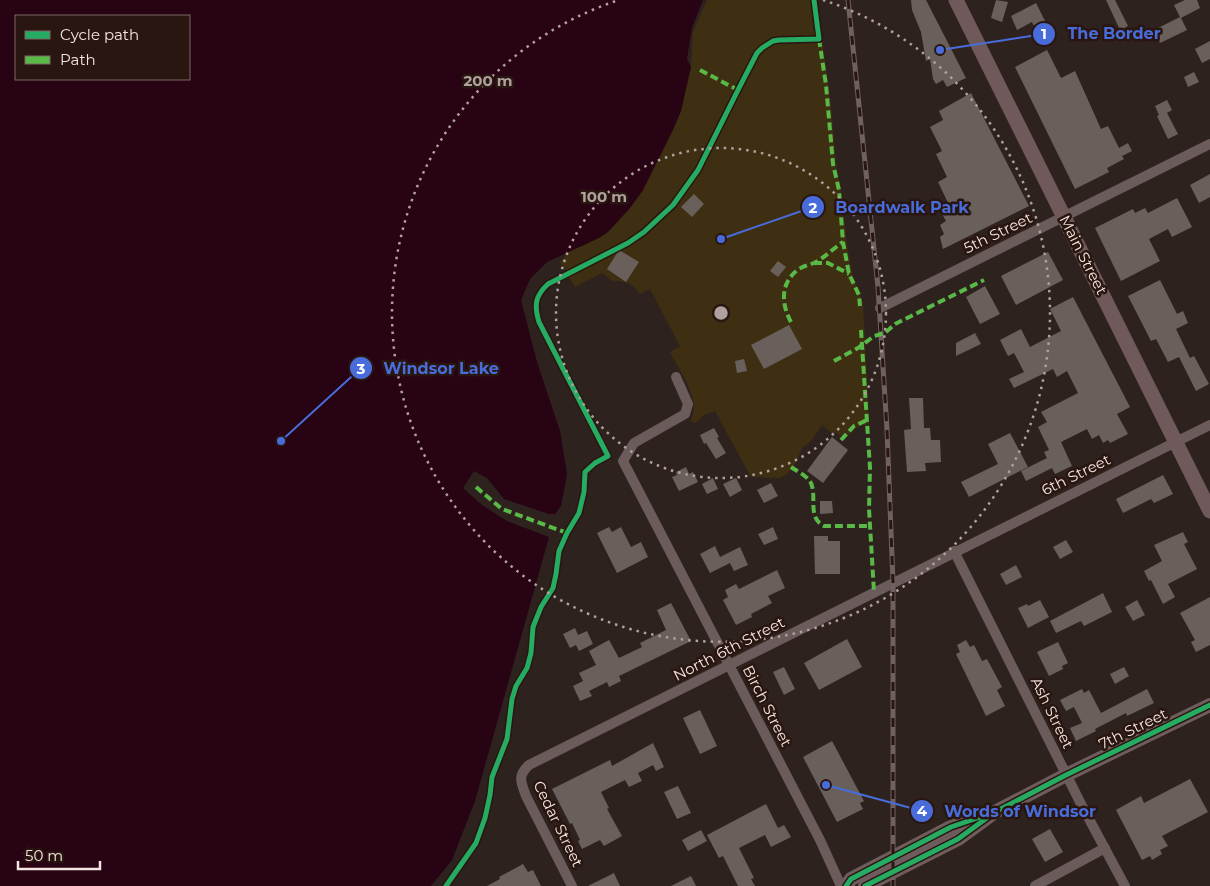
<svg xmlns="http://www.w3.org/2000/svg" width="1210" height="886" viewBox="0 0 1210 886" font-family="Montserrat,sans-serif">
<rect width="100%" height="100%" fill="#2e221f"/>
<path fill="#3f2f12" d="M707,0H817L830,98L837,172L841,191L847,245L853,277L863,303L869,424L857,427L845,438L835,432L833,434L822,425L812,440L802,448L794,466L787,474L780,478L751,477L715,411L704,415L695,423L690,421C703,402 679,370 670,352L680,346L650,289L640,294C633,284 624,280 612,281L602,273L575,287L560,262L571,250L585,245L608,232L630,208L643,190L681,111L691,67L693,32Z"/>
<path fill="#270313" fill-rule="evenodd" d="M0,0H703L692,28L687,59L691,67L681,111L673,130L643,190L630,208L608,232L599,238L547,262L530,279L521,300L537,362L560,431L567,474L561,506L555,514H549L504,499L487,478L474,471L463,488L482,505L507,521L549,537L475,801L452,860L431,886H0ZM16,16H189V79H16Z"/>
<g fill="#69605c">
<polygon points="911,0 926,0 966,78 947,87 943,80 936,84 933,79 930,59 926,61 921,32 912,10"/>
<polygon points="996,0 1008,2 1002,22 991,18"/>
<polygon points="1106,0 1115,0 1128,26 1120,30"/>
<polygon points="1185,0 1197,0 1200,8 1181,18 1187,30 1160,43 1154,30 1180,17 1174,5"/>
<polygon points="1036,3 1053,37 1042,42 1032,22 1017,30 1011,16"/>
<polygon points="1210,41 1210,59 1202,63 1195,49"/>
<polygon points="1047,50 1061,78 1075,71 1101,129 1108,126 1119,148 1128,143 1132,151 1122,156 1124,159 1107,168 1109,172 1075,189 1015,67"/>
<polygon points="1194,72 1199,82 1188,87 1184,77"/>
<polygon points="971,93 1029,206 943,249 940,237 944,234 940,225 946,221 940,210 949,205 938,182 947,177 936,154 942,151 930,127 943,120 939,111"/>
<polygon points="1167,100 1172,110 1167,113 1178,134 1168,139 1157,116 1159,115 1155,106"/>
<polygon points="1210,174 1210,197 1199,203 1190,185"/>
<polygon points="694,194 704,204 692,217 681,207"/>
<polygon points="1177,198 1192,227 1172,237 1168,229 1149,239 1160,261 1121,281 1095,228 1133,209 1135,213 1145,208 1148,213"/>
<polygon points="619,250 639,262 626,282 607,269"/>
<polygon points="1048,252 1063,280 1016,305 1001,276"/>
<polygon points="778,261 786,267 778,277 770,271"/>
<polygon points="1160,280 1177,314 1183,311 1188,323 1176,329 1190,358 1194,356 1209,384 1196,391 1179,357 1168,362 1156,339 1151,341 1128,296"/>
<polygon points="985,286 1000,314 980,324 966,297"/>
<polygon points="1073,297 1130,407 1117,414 1128,434 1110,443 1108,440 1103,443 1099,435 1092,439 1087,429 1061,442 1072,466 1055,474 1052,468 1026,481 1021,471 1047,458 1044,452 1049,450 1038,427 1047,422 1041,412 1078,393 1067,371 1057,377 1053,369 1014,388 1009,379 1024,372 1014,353 1008,356 1000,340 1021,329 1030,347 1061,331 1050,309"/>
<polygon points="789,325 802,349 764,369 751,345"/>
<polygon points="975,333 981,344 956,356 956,343"/>
<polygon points="744,359 747,371 737,373 735,361"/>
<polygon points="909,398 923,398 924,428 930,428 931,440 940,440 941,462 925,463 926,471 907,472 904,430 911,429"/>
<polygon points="714,428 719,437 717,438 726,453 716,459 706,443 704,444 700,435"/>
<polygon points="1010,433 1028,467 969,497 961,482 998,464 988,444"/>
<polygon points="832,437 848,450 823,483 807,471"/>
<polygon points="686,467 689,474 693,472 698,482 679,491 672,477 677,475 676,472"/>
<polygon points="1163,475 1173,494 1154,503 1151,499 1123,513 1116,499"/>
<polygon points="713,478 718,489 707,494 702,484"/>
<polygon points="736,478 742,490 730,497 723,484"/>
<polygon points="771,483 778,496 764,503 757,490"/>
<polygon points="820,501 832,501 833,513 820,514"/>
<polygon points="609,527 612,532 621,527 631,547 641,542 648,557 617,573 597,533"/>
<polygon points="773,527 778,539 764,545 758,534"/>
<polygon points="1183,532 1188,542 1184,544 1197,569 1168,584 1175,597 1163,604 1151,580 1149,581 1144,571 1162,561 1154,545"/>
<polygon points="814,536 828,536 828,541 840,541 840,574 815,574"/>
<polygon points="1066,540 1073,552 1060,559 1053,547"/>
<polygon points="715,546 720,557 740,547 748,565 734,571 730,563 710,573 700,554"/>
<polygon points="1016,565 1022,577 1006,585 1000,574"/>
<polygon points="777,570 785,588 768,596 772,603 751,614 752,617 736,625 723,600 728,597 725,590 736,584 739,589"/>
<polygon points="1103,593 1112,612 1084,626 1081,621 1056,633 1050,621"/>
<polygon points="1210,597 1210,645 1196,652 1191,642 1195,640 1180,613"/>
<polygon points="1040,600 1049,617 1028,628 1018,608 1027,604 1028,606"/>
<polygon points="1137,600 1145,615 1133,621 1125,607"/>
<polygon points="671,603 691,641 619,676 621,681 609,687 607,682 589,691 592,696 580,701 573,686 583,681 579,673 596,665 589,651 609,640 619,658 642,647 640,643 666,630 657,610"/>
<polygon points="575,628 578,635 587,631 593,644 579,651 576,645 570,648 563,634"/>
<polygon points="847,639 862,667 819,690 804,663"/>
<polygon points="966,640 970,647 974,645 982,661 987,659 1002,687 997,690 1005,706 986,716 956,654 960,652 957,645"/>
<polygon points="1058,642 1068,663 1062,666 1063,669 1049,676 1037,652"/>
<polygon points="784,667 795,689 784,695 773,672"/>
<polygon points="1124,667 1129,676 1115,684 1110,674"/>
<polygon points="1082,689 1084,693 1089,690 1101,713 1147,689 1154,703 1127,716 1126,713 1095,729 1096,731 1076,741 1070,728 1082,723 1074,707 1066,711 1060,700"/>
<polygon points="700,710 717,746 700,754 683,718"/>
<polygon points="832,741 864,801 860,803 863,809 837,822 803,757"/>
<polygon points="653,743 664,767 656,771 653,765 638,773 642,781 629,787 625,780 601,792 609,808 607,809 622,836 604,846 600,840 582,849 578,841 580,840 572,823 570,824 552,789 610,760 612,766"/>
<polygon points="1190,779 1208,812 1162,836 1168,846 1160,850 1162,854 1152,860 1150,856 1142,860 1116,810 1141,796 1144,803"/>
<polygon points="678,786 691,813 677,819 664,792"/>
<polygon points="766,804 778,828 784,825 791,837 771,847 765,835 739,848 754,878 751,879 755,886 738,886 723,856 719,858 707,835"/>
<polygon points="1050,829 1063,852 1045,862 1032,839"/>
<polygon points="701,830 707,841 688,851 682,840"/>
<polygon points="523,864 528,872 533,870 541,886 487,886 500,879 499,877"/>
<polygon points="614,873 620,886 588,886"/>
<polygon points="691,876 696,886 671,886"/>
</g>
<g fill="none" stroke-linecap="round" stroke-linejoin="round">
<g stroke="#6b5b5b" stroke-width="10">
<polyline points="880,308 1210,144"/>
<polyline points="676,377 688,404 685,414 634,443 623,461 820,840 841,886"/>
<polyline points="954,551 1081,804 1125,886"/>
<path d="M572,886L526,796C521,782 517,776 529,765L1210,425"/>
<polyline points="1035,886 1105,848"/>
</g>
<g stroke="#6f5c5c" stroke-width="14">
<polyline points="846,886 851,879 951,827 980,817"/>
<polyline points="865,886 958,839 995,812 1066,775 1210,705"/>
</g>
<polyline stroke="#6f595a" stroke-width="15" points="956,0 1210,511"/>
<g stroke="#6e6160" stroke-width="5">
<polyline id="rail" points="848,0 878,287 887,430 893,582 893,886"/>
</g>
<use href="#rail" stroke="#2a1610" stroke-width="3" stroke-dasharray="9" stroke-linecap="butt"/>
<g stroke="#58b947" stroke-width="4" stroke-dasharray="8 4" stroke-linecap="butt">
<polyline points="819,39 826,85 833,164 839,190 843,242 849,274 859,295 860,306"/>
<polyline points="700,70 738,90"/>
<polyline points="814,263 828,263 849,274"/>
<path d="M791,322C781,304 780,282 799,269C804,266 809,265 814,263C824,258 834,248 843,242"/>
<polyline points="861,330 870,468 869,509 874,592"/>
<polyline points="834,361 858,348 874,336 885,333 895,324 984,280"/>
<polyline points="841,440 854,426 867,420"/>
<path d="M791,467C798,472 810,477 812,486C816,500 808,518 824,526H870"/>
<polyline points="476,487 502,509 567,533"/>
</g>
<g stroke="#2a1610" stroke-width="8">
<g id="cycleway">
<path d="M446,886L476,843L485,818L490,795L492,777L507,739L512,699L516,686L527,668L531,653L533,627L541,607L553,588L556,574L559,551L567,533L579,513L584,492L585,472L595,463L608,456L539,322C534,305 535,296 548,284L628,243L644,232L673,205L698,170L738,90L757,53L762,48L773,41L779,40L819,39L814,0"/>
<polyline points="846,886 851,879 951,827 983,816"/>
<polyline points="865,886 958,839 995,812 1066,775 1210,705"/>
</g>
</g>
<use href="#cycleway" stroke="#26ab63" stroke-width="5"/>
</g>
<g fill="none" stroke="#afa19d" stroke-width="2.5" stroke-dasharray="2.5 5">
<circle cx="721" cy="313" r="165"/>
<path d="M823 0A329 329 0 1 1 619 0"/>
</g>
<g text-anchor="middle" stroke-width="5" stroke-linejoin="round" paint-order="stroke">
<g font-size="15" fill="#f4e5e1" stroke="#2a1610">
<text transform="translate(998 233) rotate(-26)" y="5">5th Street</text>
<text transform="translate(1083 255) rotate(63)" y="5">Main Street</text>
<text transform="translate(1076 475) rotate(-26)" y="5">6th Street</text>
<text transform="translate(729 649) rotate(-27)" y="5">North 6th Street</text>
<text transform="translate(767 706) rotate(63)" y="5">Birch Street</text>
<text transform="translate(1052 713) rotate(64)" y="5">Ash Street</text>
<text transform="translate(1133 729) rotate(-26)" y="5">7th Street</text>
<text transform="translate(558 824) rotate(64)" y="5">Cedar Street</text>
</g>
</g>
<circle cx="721" cy="313" r="8" fill="#afa19d" stroke="#2a1610" stroke-width="2.5"/>
<g font-size="15" text-anchor="middle" font-weight="bold" fill="#afa19d" stroke="#2a1610" stroke-width="5" stroke-linejoin="round" paint-order="stroke">
<text x="488" y="86">200 m</text>
<text x="604" y="202">100 m</text>
</g>
<path fill="none" stroke="#486cda" stroke-width="2" d="M940 50L1044 34M721 239L813 207M281 441L361 368M826 785L922 811"/>
<g fill="#486cda" stroke="#2a1610" stroke-width="2">
<circle cx="940" cy="50" r="5"/>
<circle cx="721" cy="239" r="5"/>
<circle cx="281" cy="441" r="5"/>
<circle cx="826" cy="785" r="5"/>
<circle cx="1044" cy="34" r="12"/>
<circle cx="813" cy="207" r="12"/>
<circle cx="361" cy="368" r="12"/>
<circle cx="922" cy="811" r="12"/>
</g>
<g font-size="15" text-anchor="middle" font-weight="bold" fill="#fff">
<text x="1044" y="39">1</text>
<text x="813" y="213">2</text>
<text x="361" y="374">3</text>
<text x="922" y="816">4</text>
</g>
<g font-size="16" text-anchor="middle" font-weight="bold" fill="#486cda" stroke="#2a1610" stroke-width="5" stroke-linejoin="round" paint-order="stroke">
<text x="1114" y="39">The Border</text>
<text x="902" y="213">Boardwalk Park</text>
<text x="441" y="374">Windsor Lake</text>
<text x="1020" y="817">Words of Windsor</text>
</g>
<rect x="15" y="15" width="175" height="65" fill="#2a1610" stroke="#7b6964"/>
<rect x="25" y="31" width="25" height="8" fill="#26ab63" stroke="#7b6964"/>
<text x="60" y="40" font-size="15" fill="#f4e5e1">Cycle path</text>
<rect x="25" y="56" width="25" height="8" fill="#58b947" stroke="#7b6964"/>
<text x="60" y="65" font-size="15" fill="#f4e5e1">Path</text>
<path d="M18 861v8h82v-8" fill="none" stroke="#f4e5e1" stroke-width="2.5"/>
<text x="25" y="861" font-size="15" fill="#f4e5e1" stroke="#2a1610" stroke-width="4" paint-order="stroke">50 m</text>
</svg>
